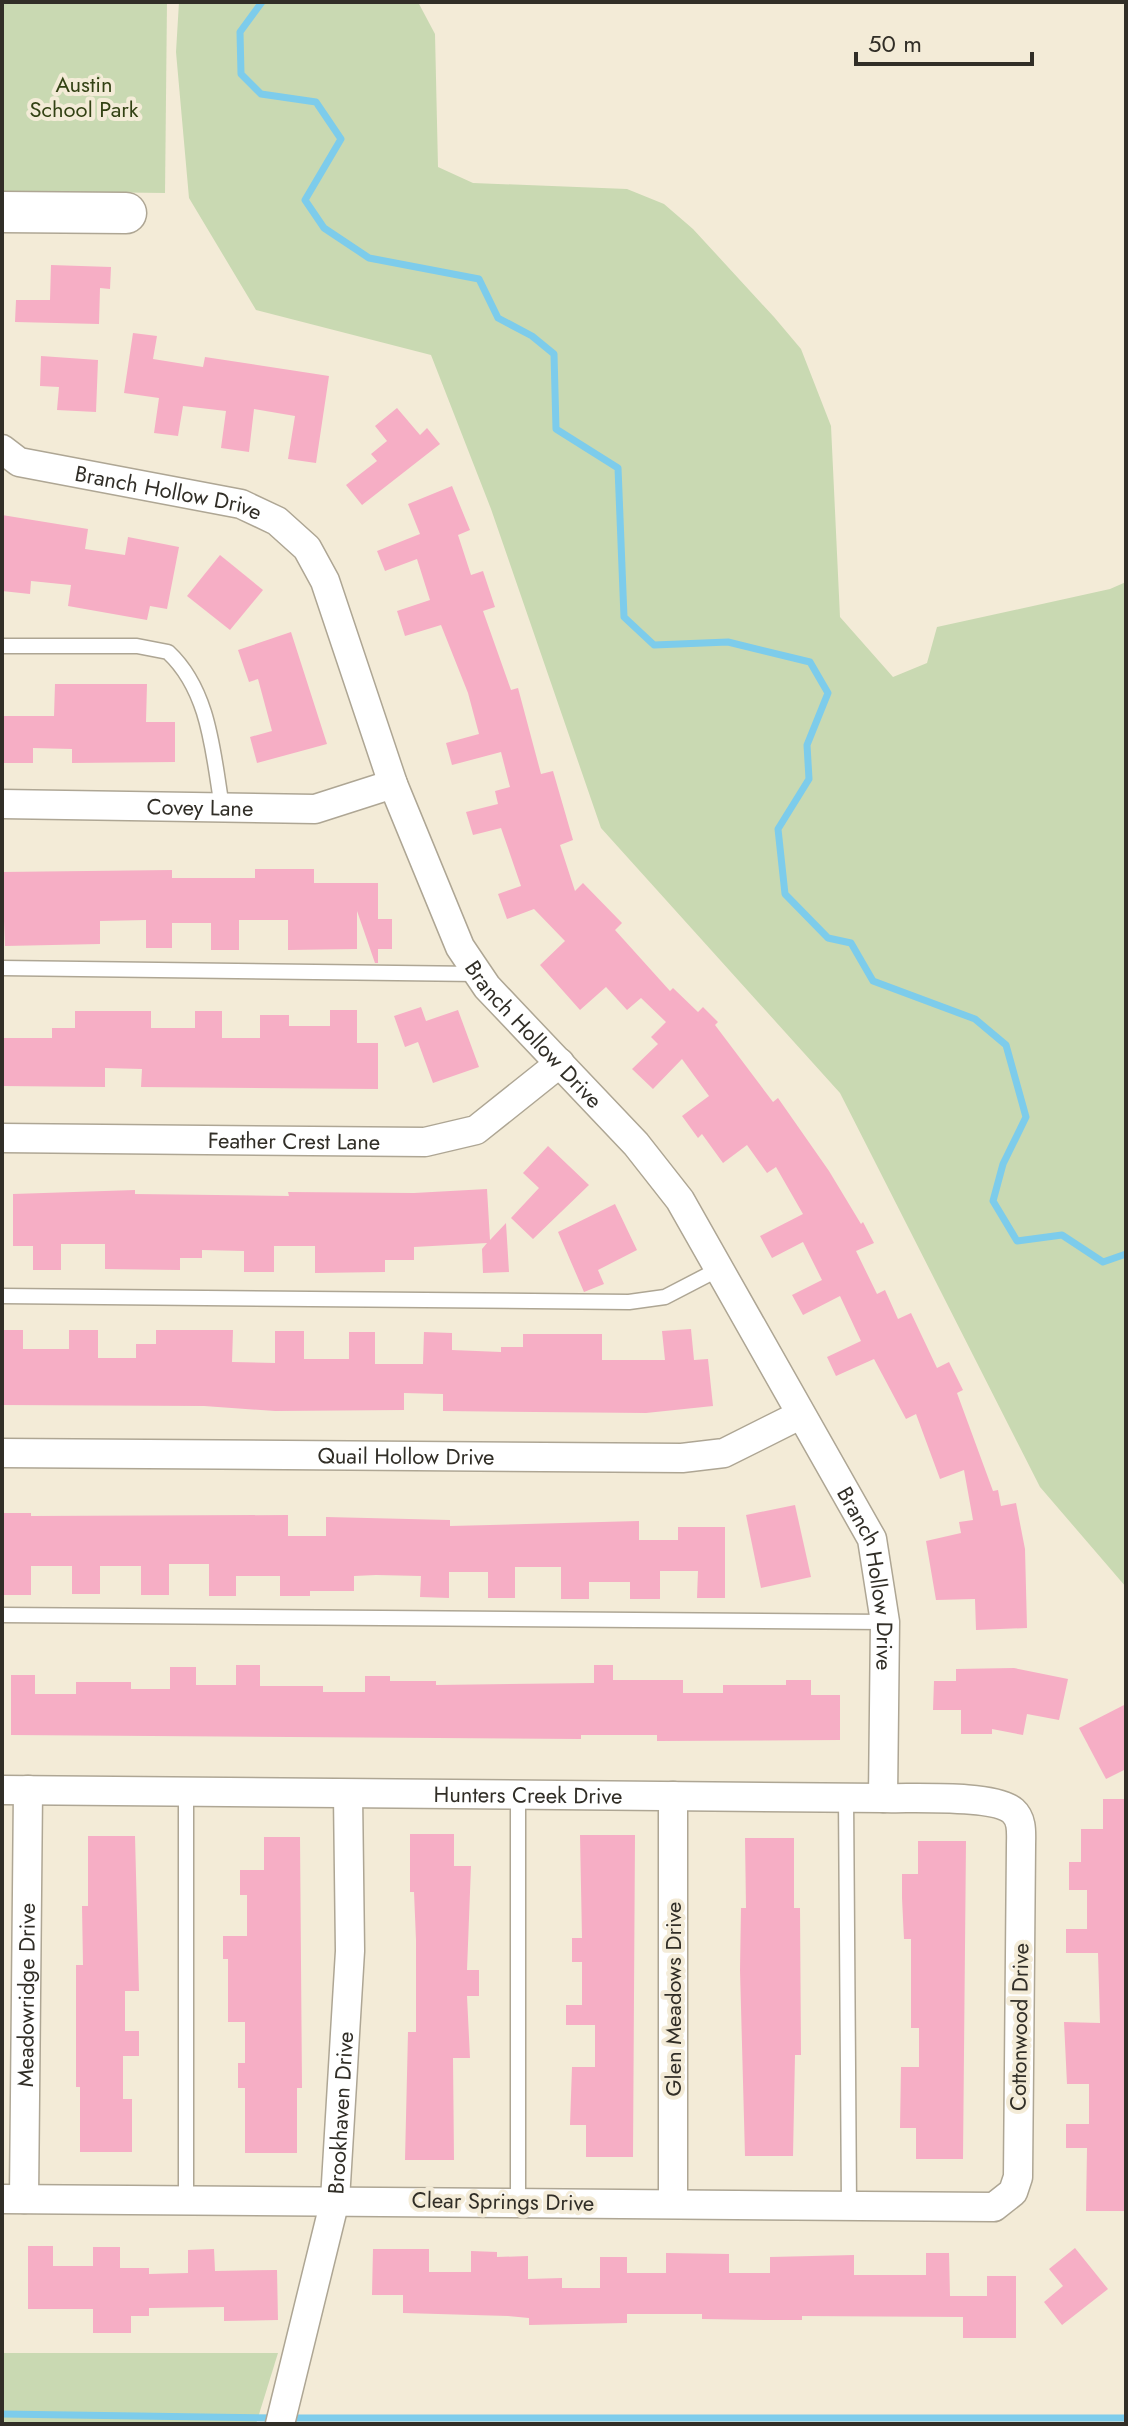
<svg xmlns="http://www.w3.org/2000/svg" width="1128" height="2426" viewBox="0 0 1128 2426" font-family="Jost,sans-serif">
<rect width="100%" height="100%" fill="#f3ebd7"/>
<g fill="#c9d9b2">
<polygon points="2,2 167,2 165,193 2,191"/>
<polygon points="179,2 418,2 435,34 438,167 473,183 627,189 664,204 693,229 774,317 801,349 831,426 840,617 893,677 927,663 937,627 1110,589 1126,582 1126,1587 1040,1487 840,1093 601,828 491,509 431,355 256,310 189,198 176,52"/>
<polygon points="2,2353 278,2353 256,2424 2,2424"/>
</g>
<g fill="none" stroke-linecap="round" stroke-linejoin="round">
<g stroke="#7dcceb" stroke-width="7">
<polyline points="262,2 240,32 241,74 261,94 316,102 341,139 305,200 324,228 369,258 479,279 498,318 532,336 554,354 556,429 618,468 624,617 654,645 728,642 810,662 828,693 807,745 809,779 778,829 785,894 828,938 851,943 873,981 975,1019 1006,1045 1026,1117 1003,1164 993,1201 1017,1241 1062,1235 1103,1262 1126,1254"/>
<polyline points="2,2414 276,2418"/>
<polyline points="288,2418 1126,2418"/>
</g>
</g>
<g fill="#f6aec5">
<polygon points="51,265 111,267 110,289 100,288 99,324 15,322 16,300 50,300"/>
<polygon points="133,333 157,336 153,359 203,367 205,357 329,376 316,463 288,459 295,416 254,409 249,452 221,448 226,411 183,406 178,436 154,433 159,398 124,393"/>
<polygon points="41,356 98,360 96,412 57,410 59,387 40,386"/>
<polygon points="397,408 420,435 427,428 440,444 362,505 346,485 377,461 371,454 387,441 375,426"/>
<polygon points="452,486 470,530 458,535 471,575 483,571 495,607 483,611 511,690 518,688 541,774 553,771 573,840 560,845 575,891 583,883 622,923 615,930 670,991 673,988 698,1012 703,1007 718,1022 715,1025 773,1102 778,1098 829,1171 861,1224 863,1222 874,1243 856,1251 877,1294 885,1290 898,1319 911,1313 937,1368 949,1362 963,1390 957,1393 993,1491 998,1490 1001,1506 1016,1503 1025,1549 1027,1628 976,1630 975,1599 936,1600 926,1541 961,1533 959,1522 973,1520 964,1470 940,1479 916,1414 906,1419 874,1359 836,1376 827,1357 861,1341 840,1296 803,1315 792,1295 822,1280 803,1242 772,1258 760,1236 803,1214 776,1167 767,1173 747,1145 723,1163 702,1134 698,1138 682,1116 709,1096 682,1059 653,1089 632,1069 658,1044 651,1037 666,1022 641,998 627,1010 606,987 580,1010 540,965 565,941 534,909 507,919 498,894 521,886 501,828 473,835 466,812 498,804 495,791 510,787 501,752 452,765 446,743 479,734 468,693 441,625 405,636 397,611 430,600 417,559 385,571 377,551 420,534 408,504"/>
<polygon points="2,515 88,529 85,549 125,555 128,537 179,547 167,609 150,606 147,620 68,606 71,585 31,581 30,594 2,591"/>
<polygon points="220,555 263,590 230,630 187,596"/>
<polygon points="291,632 327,744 257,763 250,737 272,731 258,679 249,682 238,650"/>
<polygon points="55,684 147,684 146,722 175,722 175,762 72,763 72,749 33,748 33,763 2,763 2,716 54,716"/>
<polygon points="255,869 314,869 314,883 378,883 378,919 392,919 392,949 378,949 378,963 375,963 357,911 357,949 288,950 288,920 239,920 239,950 211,950 211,923 172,923 172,948 146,948 146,920 100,921 100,944 5,946 2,872 172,870 172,878 255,878"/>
<polygon points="421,1007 426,1021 458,1010 479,1067 433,1083 418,1042 405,1047 394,1016"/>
<polygon points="330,1010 357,1010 357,1043 378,1043 378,1089 141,1087 142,1069 105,1068 105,1087 2,1086 2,1038 52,1038 52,1028 75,1028 75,1011 151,1011 151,1028 195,1028 195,1011 222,1011 222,1038 260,1038 260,1015 289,1015 289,1026 330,1026"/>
<polygon points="548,1146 589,1185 533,1239 511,1218 539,1188 523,1173"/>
<polygon points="487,1189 490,1240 506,1223 509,1272 483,1273 482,1249 487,1243 414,1247 414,1260 385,1260 385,1272 315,1273 315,1246 274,1246 274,1272 244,1272 244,1251 202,1250 202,1258 180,1258 180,1270 105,1269 105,1244 61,1244 61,1270 33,1270 33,1246 13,1246 13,1194 135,1190 135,1194 289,1196 288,1192 414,1193"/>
<polygon points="615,1204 637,1250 598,1270 604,1284 584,1292 558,1232"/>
<polygon points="691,1329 694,1360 708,1359 713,1406 646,1413 443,1411 443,1394 404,1393 404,1410 275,1411 204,1406 2,1405 2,1330 23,1330 23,1349 69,1349 69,1330 98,1330 98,1358 136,1358 136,1344 156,1344 156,1330 233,1330 232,1362 275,1363 275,1331 304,1331 304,1359 349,1359 349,1332 375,1332 375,1364 423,1364 424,1332 452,1333 452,1350 501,1352 501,1347 523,1347 523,1334 602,1334 602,1360 665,1360 662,1331"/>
<polygon points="795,1505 811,1577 761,1588 746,1515"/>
<polygon points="2,1513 31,1513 31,1516 288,1515 288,1536 326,1536 326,1517 450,1520 450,1526 639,1521 639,1540 678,1540 678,1527 725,1527 725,1598 697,1598 698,1571 660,1571 660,1599 630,1599 630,1582 589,1582 589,1599 561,1599 561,1567 515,1567 515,1598 488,1598 488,1572 449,1572 449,1598 420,1597 421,1576 376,1575 354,1576 354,1591 310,1591 310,1596 280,1596 280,1576 236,1576 236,1596 209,1596 209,1564 169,1564 169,1595 141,1595 141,1566 100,1566 100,1594 72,1594 72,1566 31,1566 31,1595 3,1595"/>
<polygon points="236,1665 260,1665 260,1686 323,1686 323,1692 365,1692 365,1676 390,1676 390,1681 436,1681 436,1685 594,1683 594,1665 613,1665 613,1680 683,1680 683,1693 723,1693 723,1685 786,1685 786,1680 811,1680 811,1695 840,1695 840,1740 657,1741 657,1735 581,1735 581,1739 11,1735 11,1675 35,1675 35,1694 76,1694 76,1682 131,1682 131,1689 170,1689 170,1667 196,1667 196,1685 236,1685"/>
<polygon points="1014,1668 1068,1679 1059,1720 1027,1714 1023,1735 992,1729 992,1734 961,1734 961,1710 933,1710 934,1681 956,1681 956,1669"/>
<polygon points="1126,1704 1126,1769 1106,1779 1079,1728"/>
<polygon points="1103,1799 1126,1799 1126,2211 1086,2211 1087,2148 1066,2148 1066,2124 1089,2124 1089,2084 1067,2084 1064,2022 1100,2023 1098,1953 1066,1953 1066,1929 1087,1929 1087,1890 1069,1890 1069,1862 1081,1862 1081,1829 1103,1829"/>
<polygon points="410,1834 454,1834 454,1866 471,1866 467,1970 479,1970 479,1996 467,1996 470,2058 453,2058 454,2160 405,2160 408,2032 416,2032 416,1940 414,1892 410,1892"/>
<polygon points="580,1835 635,1835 633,2157 586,2157 586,2125 570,2125 572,2067 595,2067 595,2025 566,2025 566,2005 582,2005 582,1962 572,1962 572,1938 582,1938"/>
<polygon points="88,1836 135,1836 139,1991 125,1991 125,2031 139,2031 139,2056 123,2056 123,2099 132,2099 132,2152 80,2152 80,2087 76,2087 76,1965 83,1965 82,1906 88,1906"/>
<polygon points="264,1837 300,1837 302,2088 297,2088 297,2153 245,2153 245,2088 238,2088 238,2063 245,2063 245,2022 228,2022 228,1959 223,1959 223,1936 247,1936 247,1895 240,1895 240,1870 264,1870"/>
<polygon points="745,1838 794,1838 794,1908 800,1908 801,2055 795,2055 793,2156 745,2156 740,1970 741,1908 746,1908"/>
<polygon points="918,1841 966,1841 963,2159 916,2159 916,2128 900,2128 901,2067 919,2067 919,2028 911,2028 911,1939 904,1939 902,1898 902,1874 918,1874"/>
<polygon points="28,2246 53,2246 53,2266 93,2266 93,2247 120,2247 120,2268 149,2268 149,2274 188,2273 188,2250 214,2249 215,2271 277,2270 278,2320 224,2321 224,2307 149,2308 149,2316 131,2316 131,2333 93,2333 93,2309 28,2309"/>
<polygon points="1075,2248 1108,2289 1062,2325 1044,2302 1063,2286 1049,2269"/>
<polygon points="373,2249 429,2249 429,2272 471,2272 471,2251 497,2252 497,2257 528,2256 528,2279 562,2278 562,2288 600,2288 600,2257 627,2257 627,2273 666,2273 666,2253 729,2254 729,2273 770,2273 770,2257 854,2255 854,2275 926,2275 926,2253 949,2253 950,2296 987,2296 987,2276 1016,2276 1016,2338 963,2338 963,2317 802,2316 802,2320 770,2320 702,2319 702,2314 627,2314 627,2323 529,2325 529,2318 508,2316 403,2313 403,2295 372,2295"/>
</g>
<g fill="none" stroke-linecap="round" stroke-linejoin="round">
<g stroke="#aea694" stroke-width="17">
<g id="lane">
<path d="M2,646H137L168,652C210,691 213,754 222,807"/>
<polyline points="2,968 478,974"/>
<polyline points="2,1296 629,1302 665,1297 719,1269"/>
<polyline points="2,1615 885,1622"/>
<polyline points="186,1792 186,2199"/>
<polyline points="518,1795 518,2201"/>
<polyline points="846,1797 849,2205"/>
</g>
</g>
<g stroke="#aea694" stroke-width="31">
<g id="street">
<path id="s1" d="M2,449L19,462L241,504L277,521L307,548L325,581L393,784L460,947L487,987L636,1144L680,1200L872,1539L885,1622L883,1798"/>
<path id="s2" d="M2,804L315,809L393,784"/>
<path id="s3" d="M2,1138L425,1142L476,1130L560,1063"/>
<path id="s4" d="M2,1453L682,1458L724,1453L800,1415"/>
<path id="s5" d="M2,1790L883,1798C911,1799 994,1794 1013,1811C1023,1820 1021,1834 1021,1846L1018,2177L1013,2192L994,2207L2,2199"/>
<polyline points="673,1796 673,2203"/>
<path id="s6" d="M24,2199L28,1790"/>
<path id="s7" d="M280,2424L335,2200L350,1951L348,1795"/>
</g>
</g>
<g stroke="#aea694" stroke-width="43">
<polyline id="secondary" points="2,212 126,213"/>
</g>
<use href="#lane" stroke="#fff" stroke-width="14"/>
<use href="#street" stroke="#fff" stroke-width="28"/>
<use href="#secondary" stroke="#fff" stroke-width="40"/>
</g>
<g text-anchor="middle" stroke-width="8" stroke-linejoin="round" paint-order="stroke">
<g font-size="22" fill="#334214" stroke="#f3ebd7">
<text x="84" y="92">Austin<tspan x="84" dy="25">School Park</tspan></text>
</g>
<g font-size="22" fill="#312e27" stroke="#f3ebd7">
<text dy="8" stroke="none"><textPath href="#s1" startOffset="174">Branch Hollow Drive</textPath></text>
<text dy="8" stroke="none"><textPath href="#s2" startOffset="198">Covey Lane</textPath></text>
<text dy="8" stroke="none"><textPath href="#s1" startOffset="870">Branch Hollow Drive</textPath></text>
<text dy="8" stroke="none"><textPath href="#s3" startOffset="292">Feather Crest Lane</textPath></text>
<text dy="8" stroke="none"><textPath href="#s4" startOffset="404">Quail Hollow Drive</textPath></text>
<text dy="8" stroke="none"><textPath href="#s1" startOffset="1518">Branch Hollow Drive</textPath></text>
<text dy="8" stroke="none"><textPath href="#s5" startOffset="526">Hunters Creek Drive</textPath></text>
<text dy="8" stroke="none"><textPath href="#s6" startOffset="204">Meadowridge Drive</textPath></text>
<text transform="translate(673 1999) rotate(-90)" y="8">Glen Meadows Drive</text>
<text transform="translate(1019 2027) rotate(-89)" y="8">Cottonwood Drive</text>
<text dy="8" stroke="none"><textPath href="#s7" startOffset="318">Brookhaven Drive</textPath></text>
<text transform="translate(503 2201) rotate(1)" y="8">Clear Springs Drive</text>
</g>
</g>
<rect width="1128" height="2426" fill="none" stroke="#312e27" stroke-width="8"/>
<path d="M856 52v12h176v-12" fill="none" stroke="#312e27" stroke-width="4"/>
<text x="868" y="52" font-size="24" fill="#312e27" stroke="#f3ebd7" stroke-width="6" paint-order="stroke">50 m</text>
</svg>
